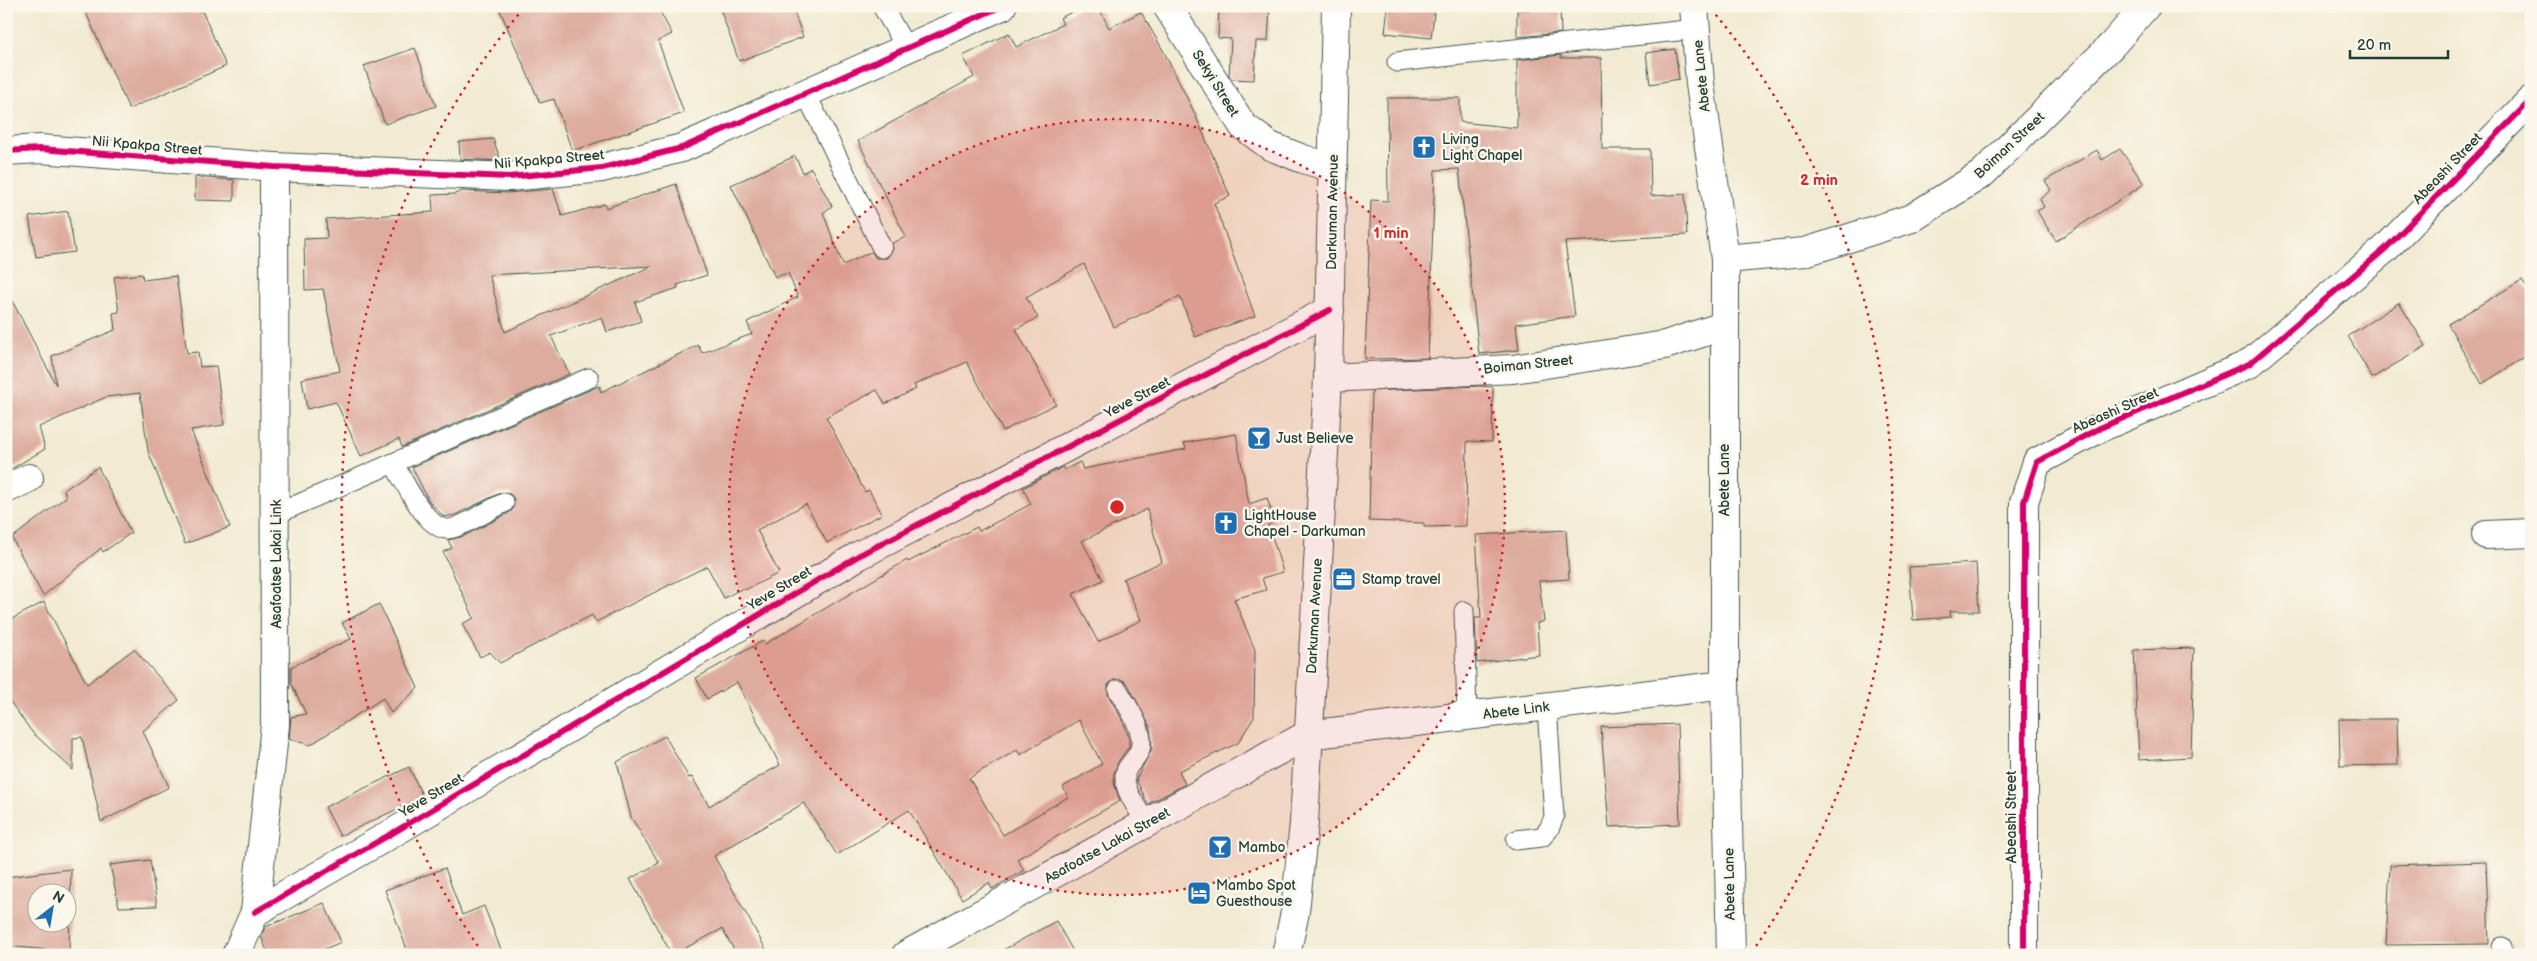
<svg xmlns="http://www.w3.org/2000/svg" width="2537" height="961" viewBox="0 0 2537 961" font-family="'Balsamiq Sans',sans-serif">
<rect width="100%" height="100%" fill="#fbf7ec"/>
<filter id="ink" filterUnits="userSpaceOnUse"><feTurbulence type="fractalNoise" baseFrequency=".02" numOctaves="2"/><feDisplacementMap in="SourceGraphic" scale="10" xChannelSelector="R" yChannelSelector="G"/><feConvolveMatrix kernelMatrix="1 2 1 2 8 2 1 2 1" color-interpolation-filters="sRGB"/></filter>
<filter id="wash" filterUnits="userSpaceOnUse"><feTurbulence type="fractalNoise" baseFrequency=".0096" numOctaves="4" result="noise"/><feDisplacementMap in="SourceGraphic" scale="20" xChannelSelector="R" yChannelSelector="G"/><feGaussianBlur stdDeviation="1.12" result="paint"/><feColorMatrix in="noise" values="0 0 0 0 0 0 0 0 0 0 0 0 0 0 0 0 0 1.4 0 .05"/><feComposite in="paint" operator="in"/></filter>
<g filter="url(#wash)">
<rect width="100%" height="100%" fill="#f2ead2"/>
<g id="blocks">
<g fill="#ddac9e" fill-rule="evenodd">
<polygon points="83,6 200,6 226,66 129,109"/>
<polygon points="498,6 657,6 672,34 658,41 684,113 572,151 554,99 540,103"/>
<polygon points="719,6 792,6 803,37 739,61"/>
<polygon points="1084,6 1098,6 1109,28 1141,12 1164,52 1194,112 1230,196 1214,203 1255,316 1195,337 1180,296 1114,327 1084,264 1026,297 1038,318 1016,329 1056,404 1003,431 967,362 914,385 916,389 885,404 877,390 826,417 865,492 869,490 882,514 827,543 806,504 757,530 779,573 745,590 743,588 724,598 707,566 596,622 592,615 500,663 490,652 480,657 462,624 474,618 443,552 452,548 448,540 464,536 509,513 513,509 514,499 510,494 500,493 455,515 444,517 429,501 412,467 599,386 601,392 698,345 702,353 752,334 747,322 798,297 788,273 775,277 731,185 795,156 803,173 811,168 832,206 823,213 843,265 871,252 876,258 887,258 893,249 892,243 906,237 858,141 974,77 963,56 1009,33 1016,47 1063,24 1060,18"/>
<polygon points="1219,6 1270,6 1268,41 1256,41 1254,80 1232,79 1229,75 1231,39 1218,38"/>
<polygon points="1388,6 1435,6 1431,38 1385,33"/>
<polygon points="1560,9 1561,33 1517,37 1517,10"/>
<polygon points="415,48 436,106 385,124 364,66"/>
<polygon points="1675,49 1679,79 1650,84 1646,53"/>
<polygon points="1561,55 1561,58 1601,58 1602,149 1650,149 1651,196 1685,194 1687,235 1565,242 1575,316 1516,324 1519,350 1479,354 1459,169 1435,170 1428,358 1365,359 1371,200 1388,201 1387,98 1460,98 1460,122 1517,128 1517,60"/>
<polygon points="493,139 501,161 460,159 459,142"/>
<polygon points="2120,149 2144,184 2056,241 2037,211 2044,207 2040,199 2051,190 2045,181 2097,150 2102,160"/>
<polygon points="195,177 234,180 234,201 195,200"/>
<path d="M676,184L707,275L677,285L678,288L635,302L641,321L607,332L602,317L551,336L569,374L402,447L399,439L361,456L336,402L307,409L302,379L340,371L323,289L305,290L304,239L327,238L326,219L433,212L432,195L455,194L462,191L508,193L553,189L562,216L605,204L606,208ZM652,266L505,332L489,275Z"/>
<polygon points="68,211 75,252 36,257 29,217"/>
<polygon points="142,274 143,280 176,276 187,353 198,352 200,367 216,366 224,425 191,430 230,527 185,544 148,451 140,393 106,397 39,427 45,449 6,472 6,289 56,385 52,356 115,330 113,313 119,312 114,277"/>
<polygon points="2522,280 2531,294 2531,353 2482,384 2448,324"/>
<polygon points="2399,303 2426,346 2372,378 2348,336"/>
<polygon points="1479,386 1493,387 1492,442 1467,441 1466,526 1424,527 1424,523 1369,521 1372,391"/>
<path d="M1236,434L1249,504L1267,498L1275,522L1268,524L1283,572L1262,578L1266,590L1234,599L1255,650L1254,717L1238,743L1179,771L1185,784L1148,804L1136,779L1152,749L1150,727L1128,684L1123,680H1113L1108,685V695L1123,721L1129,738V746L1118,762L1114,773V783L1120,801L1017,859L1024,870L992,889L989,883L962,899L909,810L837,855L804,803L714,856L769,955H737L722,929L672,955L630,879L659,863L631,817L617,762L665,736L689,778L692,777L709,806L780,765L737,682L707,699L696,678L763,641L765,644L907,560L908,562L977,527L979,531L1031,504L1023,488L1063,467L1064,470L1080,462L1083,469L1186,449L1184,443ZM1147,509L1162,562L1123,579L1141,620L1098,642L1073,594L1103,580L1082,541ZM1079,720L1102,764L1063,787L1068,797L1003,835L969,778L1017,750L1020,755Z"/>
<polygon points="98,467 131,533 103,552 101,548 43,596 12,538 66,497 64,490"/>
<polygon points="1566,530 1569,579 1539,581 1544,621 1537,623 1539,655 1477,663 1475,618 1481,618 1476,535"/>
<polygon points="1976,563 1979,611 1950,611 1951,617 1913,620 1909,567"/>
<polygon points="44,602 87,684 134,649 179,700 143,731 169,787 101,822 82,737 73,738 73,770 32,732 6,696 6,622"/>
<polygon points="379,604 418,688 391,713 383,698 310,745 289,739 291,717 306,714 291,683 291,667 351,639 342,623"/>
<polygon points="2194,648 2191,757 2139,760 2134,650"/>
<polygon points="2339,719 2397,719 2398,765 2340,766"/>
<polygon points="1677,724 1680,824 1609,827 1601,727"/>
<polygon points="409,767 423,797 340,836 325,807"/>
<polygon points="150,860 157,906 119,907 110,865"/>
<polygon points="2486,862 2489,944 2386,945 2390,865"/>
<polygon points="445,868 462,915 484,906 503,955 409,955 385,890"/>
<path d="M71,869L69,952L6,946V877ZM38,894H68V924H38Z"/>
<polygon points="324,903 341,942 311,955 269,955 261,937 265,927"/>
<polygon points="1056,921 1075,955 994,955"/>
</g>
</g>
</g>
<g filter="url(#ink)">
<use href="#blocks" fill-opacity="0" stroke="#3f574c" stroke-width="1"/>
<g fill="none" stroke-linecap="round" stroke-linejoin="round">
<g stroke="#3f574c" stroke-width="21">
<g id="lane">
<polyline points="882,6 907,49"/>
<polyline points="1397,62 1696,29"/>
<polyline points="806,94 882,248"/>
<path d="M393,463C404,480 426,530 448,529C459,529 492,508 504,503"/>
<polyline points="276,514 589,378"/>
<polyline points="1464,611 1467,716"/>
<path d="M1118,690C1126,704 1142,726 1141,743C1141,753 1134,759 1128,767C1117,783 1138,808 1146,823"/>
<polyline points="1516,840 1542,837 1549,829 1554,817 1547,706"/>
<polyline points="2501,955 2502,947"/>
</g>
</g>
<g stroke="#3f574c" stroke-width="30">
<g id="street">
<polyline points="1167,6 1243,126 1270,146 1303,159 1333,168"/>
<polyline points="1694,6 1700,84 1725,259 1725,685 1731,955"/>
<polyline points="6,151 40,149 274,167 509,177 602,168 682,148 1002,6"/>
<polyline points="1725,259 1805,252 1912,218 1982,174 2112,45 2146,6"/>
<polyline points="1328,378 1513,369 1665,345 1723,326"/>
<polyline points="6,489 29,478"/>
<polyline points="2486,535 2531,533"/>
<polyline points="255,912 391,834 858,556 1330,310"/>
<polyline points="236,955 255,912 275,725 274,167"/>
<polyline points="906,955 1307,735 1725,685"/>
<polyline points="2024,955 2024,502 2037,462 2100,428 2249,364 2385,249 2531,100"/>
</g>
</g>
<g stroke="#3f574c" stroke-width="30">
<polyline id="secondary" points="1286,955 1295,912 1304,823 1328,378 1336,6"/>
</g>
<use href="#lane" stroke="#fff" stroke-width="19"/>
<use href="#street" stroke="#fff" stroke-width="28"/>
<use href="#secondary" stroke="#fff" stroke-width="28"/>
<g stroke="#fbf7ec" stroke-width="9">
<g id="cycleway">
<polyline points="6,151 40,149 274,167 509,177 602,168 682,148 1002,6"/>
<polyline points="255,912 391,834 858,556 1330,310"/>
<polyline points="2024,955 2024,502 2037,462 2100,428 2249,364 2385,249 2531,100"/>
</g>
</g>
<use href="#cycleway" stroke="#d6006c" stroke-width="6"/>
</g>
</g>
<circle cx="1117" cy="507" r="388" fill="#d62828" fill-opacity=".12"/>
<g fill="none" stroke="#d62828" stroke-width="2.5" stroke-dasharray="2.5 5">
<circle cx="1117" cy="507" r="388"/>
<path d="M482 952A775 775 0 0 1 523 9M1711 9A775 775 0 0 1 1752 952"/>
</g>
<defs>
<g id="church-square" transform="scale(1.25)"><rect x="-9" y="-9" width="18" height="18" rx="4" fill="#1f6fb2" stroke="#fbf7ec"/><path d="M-1.2-6h2.4v3.5h3.3v2.4h-3.3V6h-2.4V-.1h-3.3v-2.4h3.3Z" fill="#fff"/></g>
<g id="bar-square" transform="scale(1.25)"><rect x="-9" y="-9" width="18" height="18" rx="4" fill="#1f6fb2" stroke="#fbf7ec"/><path d="M-6-5H6L.8 .8V4.5H3.5V6h-7V4.5H-.8V.8Z" fill="#fff"/></g>
<g id="office-square" transform="scale(1.25)"><rect x="-9" y="-9" width="18" height="18" rx="4" fill="#1f6fb2" stroke="#fbf7ec"/><path d="M-6-3h4V-5.5h4V-3h4V5H-6ZM-1-4.5V-3h2v-1.5ZM-6 0V1H6V0Z" fill="#fff"/></g>
<g id="hotel-square" transform="scale(1.25)"><rect x="-9" y="-9" width="18" height="18" rx="4" fill="#1f6fb2" stroke="#fbf7ec"/><path d="M-6-4.5h1.5V1H6V5H4.5V3h-9V5H-6ZM-4 0a1.8 1.8 0 1 1 3.6 0ZM.5 0V-2.5h3Q6-2.5 6 0Z" fill="#fff"/></g>
</defs>
<g fill-rule="evenodd">
<use href="#church-square" x="1424" y="147"/>
<use href="#bar-square" x="1259" y="438"/>
<use href="#church-square" x="1226" y="523"/>
<use href="#office-square" x="1344" y="579"/>
<use href="#bar-square" x="1220" y="847"/>
<use href="#hotel-square" x="1199" y="893"/>
</g>
<g text-anchor="middle" stroke-width="5" stroke-linejoin="round" paint-order="stroke">
<g font-size="14" fill="#1f3d34" stroke="#fbf7ec">
<text transform="translate(1701 76) rotate(-96)" y="5">Abete Lane</text>
<text transform="translate(1216 83) rotate(58)" y="5">Sekyi Street</text>
<text transform="translate(147 145) rotate(5)" y="5">Nii Kpakpa Street</text>
<text transform="translate(2009 145) rotate(-43)" y="5">Boiman Street</text>
<text transform="translate(549 159) rotate(-5)" y="5">Nii Kpakpa Street</text>
<text transform="translate(2447 168) rotate(-46)" y="5">Abeashi Street</text>
<text transform="translate(1332 212) rotate(-89)" y="5">Darkuman Avenue</text>
<text transform="translate(1528 364) rotate(-6)" y="5">Boiman Street</text>
<text transform="translate(1137 397) rotate(-28)" y="5">Yeve Street</text>
<text transform="translate(2115 410) rotate(-24)" y="5">Abeashi Street</text>
<text transform="translate(1724 480) rotate(-90)" y="5">Abete Lane</text>
<text transform="translate(276 564) rotate(-90)" y="5">Asafoatse Lakai Link</text>
<text transform="translate(779 588) rotate(-31)" y="5">Yeve Street</text>
<text transform="translate(1314 616) rotate(-87)" y="5">Darkuman Avenue</text>
<text transform="translate(1516 710) rotate(-7)" y="5">Abete Link</text>
<text transform="translate(431 795) rotate(-31)" y="5">Yeve Street</text>
<text transform="translate(2011 817) rotate(-90)" y="5">Abeashi Street</text>
<text transform="translate(1107 845) rotate(-29)" y="5">Asafoatse Lakai Street</text>
<text transform="translate(1729 884) rotate(-91)" y="5">Abete Lane</text>
</g>
<g font-size="14" fill="#1f3d34" stroke="#fbf7ec" text-anchor="start">
<text x="1442" y="144">Living<tspan x="1442" dy="16">Light Chapel</tspan></text>
<text x="1276" y="443">Just Believe</text>
<text x="1244" y="520">LightHouse<tspan x="1244" dy="16">Chapel - Darkuman</tspan></text>
<text x="1362" y="584">Stamp travel</text>
<text x="1238" y="852">Mambo</text>
<text x="1216" y="890">Mambo Spot<tspan x="1216" dy="16">Guesthouse</tspan></text>
</g>
</g>
<circle cx="1117" cy="507" r="8" fill="#d62828" stroke="#fbf7ec" stroke-width="2.5"/>
<g font-size="15" text-anchor="middle" font-weight="bold" fill="#d62828" stroke="#fbf7ec" stroke-width="5" stroke-linejoin="round" paint-order="stroke">
<text x="1819" y="185">2 min</text>
<text x="1391" y="238">1 min</text>
</g>
<rect width="2537" height="961" fill="none" stroke="#fbf7ec" stroke-width="25"/>
<g transform="translate(52 908) rotate(31)"><circle r="24" fill="#fbf7ec" stroke="#a3ada2"/>
<path d="M0-4L9 19L0 12L-9 19Z" fill="#1f6fb2"/>
<text y="-8" font-size="14" font-weight="bold" text-anchor="middle" fill="#1f3d34">N</text>
</g>
<path d="M2350 50v8h98v-8" fill="none" stroke="#1f3d34" stroke-width="2.5"/>
<text x="2357" y="50" font-size="15" fill="#1f3d34" stroke="#fbf7ec" stroke-width="4" paint-order="stroke">20 m</text>
</svg>
